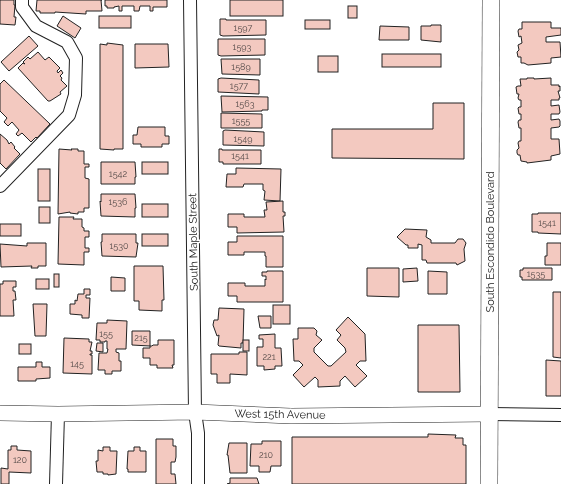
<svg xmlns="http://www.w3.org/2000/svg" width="561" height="484" viewBox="0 0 561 484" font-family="Raleway,sans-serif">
<rect width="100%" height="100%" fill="#fff"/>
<g fill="#f3c9c0" stroke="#222">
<polygon points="0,0 14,0 14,5 15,5 14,17 16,17 15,25 0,24"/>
<polygon points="37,0 102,0 101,0 102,11 86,11 86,14 55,12 55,13 40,13 40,11 36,11"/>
<polygon points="105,0 167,0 167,7 153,7 153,11 150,11 150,6 140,6 139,11 134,11 134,6 122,6 122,11 119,11 119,6 114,7 114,8 107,8 107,6 105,6"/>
<rect x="230" y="0" width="53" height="16"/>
<rect x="348" y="6" width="9" height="12"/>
<polygon points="63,16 81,28 75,38 57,26"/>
<rect x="99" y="16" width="32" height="12"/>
<polygon points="220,19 226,19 226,20 266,20 266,35 223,36 220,35"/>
<rect x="305" y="20" width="25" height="9"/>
<polygon points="522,22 551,22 551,28 561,28 561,35 546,37 546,42 560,42 561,57 551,58 551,63 528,65 524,63 521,63 521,57 518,57 517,52 519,50 518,45 522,43 521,36 519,37 518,31 519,29 522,29"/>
<polygon points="431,25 441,25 441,42 421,40 421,26 431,26"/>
<polygon points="380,26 409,27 409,40 379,40"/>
<polygon points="29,36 38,46 9,71 1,62"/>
<polygon points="218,39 265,39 265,55 221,56 218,55"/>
<polygon points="107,43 123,45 123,149 114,149 114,150 100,149 100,44 107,45"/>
<polygon points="135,44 168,44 169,67 135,68"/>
<polygon points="38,52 45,60 49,57 60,68 57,71 58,73 61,70 63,73 60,76 62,78 61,80 67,86 60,92 61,94 50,101 48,101 18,68 23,63 25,64 23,62 28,57 30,59"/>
<rect x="382" y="54" width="59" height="13"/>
<rect x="318" y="56" width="20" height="16"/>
<polygon points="221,59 260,59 260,75 222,74"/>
<polygon points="221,78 259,80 259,94 218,92 218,79"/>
<polygon points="527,78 534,78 534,79 551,78 551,85 559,85 559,87 560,86 560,91 558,91 560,98 559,98 559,100 551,100 551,106 559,105 560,112 559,114 551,114 551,120 559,119 560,121 560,126 559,127 551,128 551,139 559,139 560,154 551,156 551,160 527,163 527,162 521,161 520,155 518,155 517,153 517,150 519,148 518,143 519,141 521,141 521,128 519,128 518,122 519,120 521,120 521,114 519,114 518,108 519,107 521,107 521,100 519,100 518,98 519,94 517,94 516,87 518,86 521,86 520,79 527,79"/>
<polygon points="4,80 50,124 37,138 36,137 31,142 22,133 18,136 16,134 19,130 12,122 8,126 4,122 7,118 0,111 0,84"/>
<polygon points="221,96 268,97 268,110 262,110 262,111 222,112"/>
<polygon points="433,103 464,103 464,159 332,158 332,129 433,129"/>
<polygon points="221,113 262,114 262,128 221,128"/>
<polygon points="138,127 165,127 165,136 169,136 169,144 162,144 162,147 141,147 141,144 133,144 133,135 137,135"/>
<polygon points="225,130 264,132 264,146 223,145 223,131"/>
<polygon points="0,134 7,140 9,144 11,142 15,147 14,148 20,154 6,169 0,163"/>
<polygon points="59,149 72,150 71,149 78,149 78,151 84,151 84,164 89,164 89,167 85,167 85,178 89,179 89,208 84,208 84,212 78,212 78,214 70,213 70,212 58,214"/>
<polygon points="219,149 222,149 222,150 261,150 261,164 223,164 223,162 219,162"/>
<polygon points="101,162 135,162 136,177 135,177 135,184 101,184"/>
<rect x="142" y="162" width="26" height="12"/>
<polygon points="236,168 281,169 280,201 264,200 265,191 263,190 263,184 244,184 243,187 226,187 227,174 236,174"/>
<rect x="38" y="169" width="12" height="32"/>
<polygon points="101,194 135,194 136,208 135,208 135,217 101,216 100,201 101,202"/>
<polygon points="283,201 283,212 285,212 285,216 283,216 284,232 237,233 237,227 228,227 228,214 244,214 244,217 265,217 264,210 267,210 266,202"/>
<rect x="142" y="204" width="26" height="13"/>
<rect x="39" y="207" width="11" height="16"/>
<polygon points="538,213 561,213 561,234 538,233 538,232 532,232 532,214 538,214"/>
<polygon points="59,217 74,217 73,219 82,219 82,227 84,228 84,231 89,231 89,237 85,237 85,248 89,248 89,252 84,252 84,265 58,264"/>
<rect x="0" y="224" width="21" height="12"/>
<polygon points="405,229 427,230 426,237 431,240 431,243 455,243 458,239 463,239 466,243 464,249 465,261 457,265 456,263 427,263 426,260 422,260 422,245 418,244 418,248 408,248 408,245 406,245 397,237"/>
<polygon points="102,234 136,234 136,243 138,243 136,257 102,256 101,242 102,242"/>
<rect x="142" y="234" width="26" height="12"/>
<polygon points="237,236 283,236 283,267 266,267 266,256 265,256 265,252 244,252 244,255 228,255 228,242 237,242"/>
<polygon points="27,243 46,243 46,266 38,266 38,268 31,268 32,266 1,267 0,244 27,246"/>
<polygon points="547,243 561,243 561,265 545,265 545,256 547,256"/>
<polygon points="134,266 163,266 164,300 162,300 162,311 139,310 139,301 134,301"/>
<polygon points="367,268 399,268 399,297 367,296"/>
<polygon points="417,268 418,281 403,282 403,269"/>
<polygon points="523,268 552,268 552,280 522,280 522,277 520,277 520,270 523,270"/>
<polygon points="267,271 283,271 283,302 237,302 237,296 228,296 228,283 245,283 245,286 265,286 265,279 266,280 266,276 262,276 262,272 267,272"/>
<polygon points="428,271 447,272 447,294 428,294"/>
<rect x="54" y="274" width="5" height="13"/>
<polygon points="111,277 125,278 125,291 111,291"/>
<rect x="36" y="279" width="13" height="10"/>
<polygon points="3,281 16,281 16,287 13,287 13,291 15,291 16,300 13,300 14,316 0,316 0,284 3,284"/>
<polygon points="84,289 90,289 90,295 86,295 86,298 90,298 89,318 82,318 82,315 70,314 70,304 75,304 75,300 77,301 78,294 84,294"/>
<polygon points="553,292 561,292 561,358 553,357"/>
<polygon points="33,304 47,304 46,336 35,336"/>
<rect x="273" y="305" width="17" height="19"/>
<polygon points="219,308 244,309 243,343 241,343 241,348 219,346 218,345 219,335 217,336 213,325 214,320 218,320"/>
<polygon points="258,316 271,316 271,328 260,328"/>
<polygon points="348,317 365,334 366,361 360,361 356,365 367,376 355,387 345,376 340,381 340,386 318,387 318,380 315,377 304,387 293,375 303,365 299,361 294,361 293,339 298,339 298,328 314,328 317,331 316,335 322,340 314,348 314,352 328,366 331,366 346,352 345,348 337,340 341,335 336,330"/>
<polygon points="107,320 127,321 126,349 116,349 116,352 119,353 119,361 121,361 121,371 112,371 112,374 105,374 105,370 98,370 99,353 107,353 108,349 107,349 107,341 105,341 105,342 100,342 100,340 96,340 97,323 107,323"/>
<polygon points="418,325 459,325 460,392 418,392"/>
<polygon points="132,331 150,331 150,346 132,345"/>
<polygon points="275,334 275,348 281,348 282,366 275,366 275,369 264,370 264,366 257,366 257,347 263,347 263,339 259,339 259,335"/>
<polygon points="64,338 89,339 89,342 92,342 90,351 92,351 92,354 90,354 90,355 92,355 92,374 63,373"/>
<polygon points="158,340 174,340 174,365 172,365 173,368 157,368 157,365 150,365 150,358 143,358 143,348 150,348 150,346 152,346 153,345 158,345"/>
<rect x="243" y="340" width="6" height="11"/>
<polygon points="97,343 103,343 103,352 96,351"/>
<rect x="19" y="344" width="12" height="10"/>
<polygon points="239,352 247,352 247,375 230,374 230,383 217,383 217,374 211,374 211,354 239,354"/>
<polygon points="546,360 561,361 561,396 546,396"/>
<polygon points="36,362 42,362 42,367 50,367 50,378 36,379 36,381 18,381 18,367 36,367"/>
<polygon points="428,434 456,435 455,438 463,438 463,445 466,445 466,484 292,484 292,437 428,437"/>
<polygon points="156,439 173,439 173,446 176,446 176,457 175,462 171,462 171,474 175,474 176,484 156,484"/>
<polygon points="262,441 281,441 281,466 271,466 270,472 259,472 259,466 250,466 251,444 262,444"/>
<polygon points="229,443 247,443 247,473 230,473 228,455 227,455"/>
<polygon points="11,446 17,446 17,450 31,451 31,473 9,472 9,484 1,484 1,468 8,469 8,450 11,450"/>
<polygon points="103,447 110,447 110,451 117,451 116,474 108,475 108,474 103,474 103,472 97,472 96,461 98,461 98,450 103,451"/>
<polygon points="134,447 140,447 140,451 146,451 146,472 128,472 128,469 127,469 128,451 134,451"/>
<polygon points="230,478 257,478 259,484 227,484 230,483"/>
</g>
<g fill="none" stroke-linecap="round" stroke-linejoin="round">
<g stroke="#222" stroke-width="14">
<g id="minor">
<polyline points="190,0 195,412 198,433 198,484"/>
<polyline points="0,186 69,115 75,95 76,58 67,42 36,26 22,7 22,0"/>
<polyline points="489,414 561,415"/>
<polyline points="56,484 58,414"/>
</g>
</g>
<g stroke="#222" stroke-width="16">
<polyline id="tertiary" points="0,413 58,414 195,412 291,416 489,414"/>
</g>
<g stroke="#222" stroke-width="18">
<polyline id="secondary" points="489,484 491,0"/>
</g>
<use href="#minor" stroke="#fff" stroke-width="12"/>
<use href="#tertiary" stroke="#fff" stroke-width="15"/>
<use href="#secondary" stroke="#fff" stroke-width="17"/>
</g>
<g text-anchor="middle" stroke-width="3" stroke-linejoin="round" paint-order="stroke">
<g font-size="9" fill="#564c4a">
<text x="243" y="31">1597</text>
<text x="242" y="50">1593</text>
<text x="241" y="70">1589</text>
<text x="239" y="89">1577</text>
<text x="245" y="107">1563</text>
<text x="241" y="124">1555</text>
<text x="243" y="142">1549</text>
<text x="240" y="159">1541</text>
<text x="118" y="177">1542</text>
<text x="118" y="205">1536</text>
<text x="547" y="226">1541</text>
<text x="119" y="249">1530</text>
<text x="536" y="277">1535</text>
<text x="106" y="337">155</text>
<text x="141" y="341">215</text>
<text x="269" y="360">221</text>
<text x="77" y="367">145</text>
<text x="266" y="458">210</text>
<text x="20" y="463">120</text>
</g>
<g font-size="11" fill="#222" stroke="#fff">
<text transform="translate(193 242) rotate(-91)" y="4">South Maple Street</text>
<text transform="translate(490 242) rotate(-90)" y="4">South Escondido Boulevard</text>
<text transform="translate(280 414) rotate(1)" y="4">West 15th Avenue</text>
</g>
</g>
</svg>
